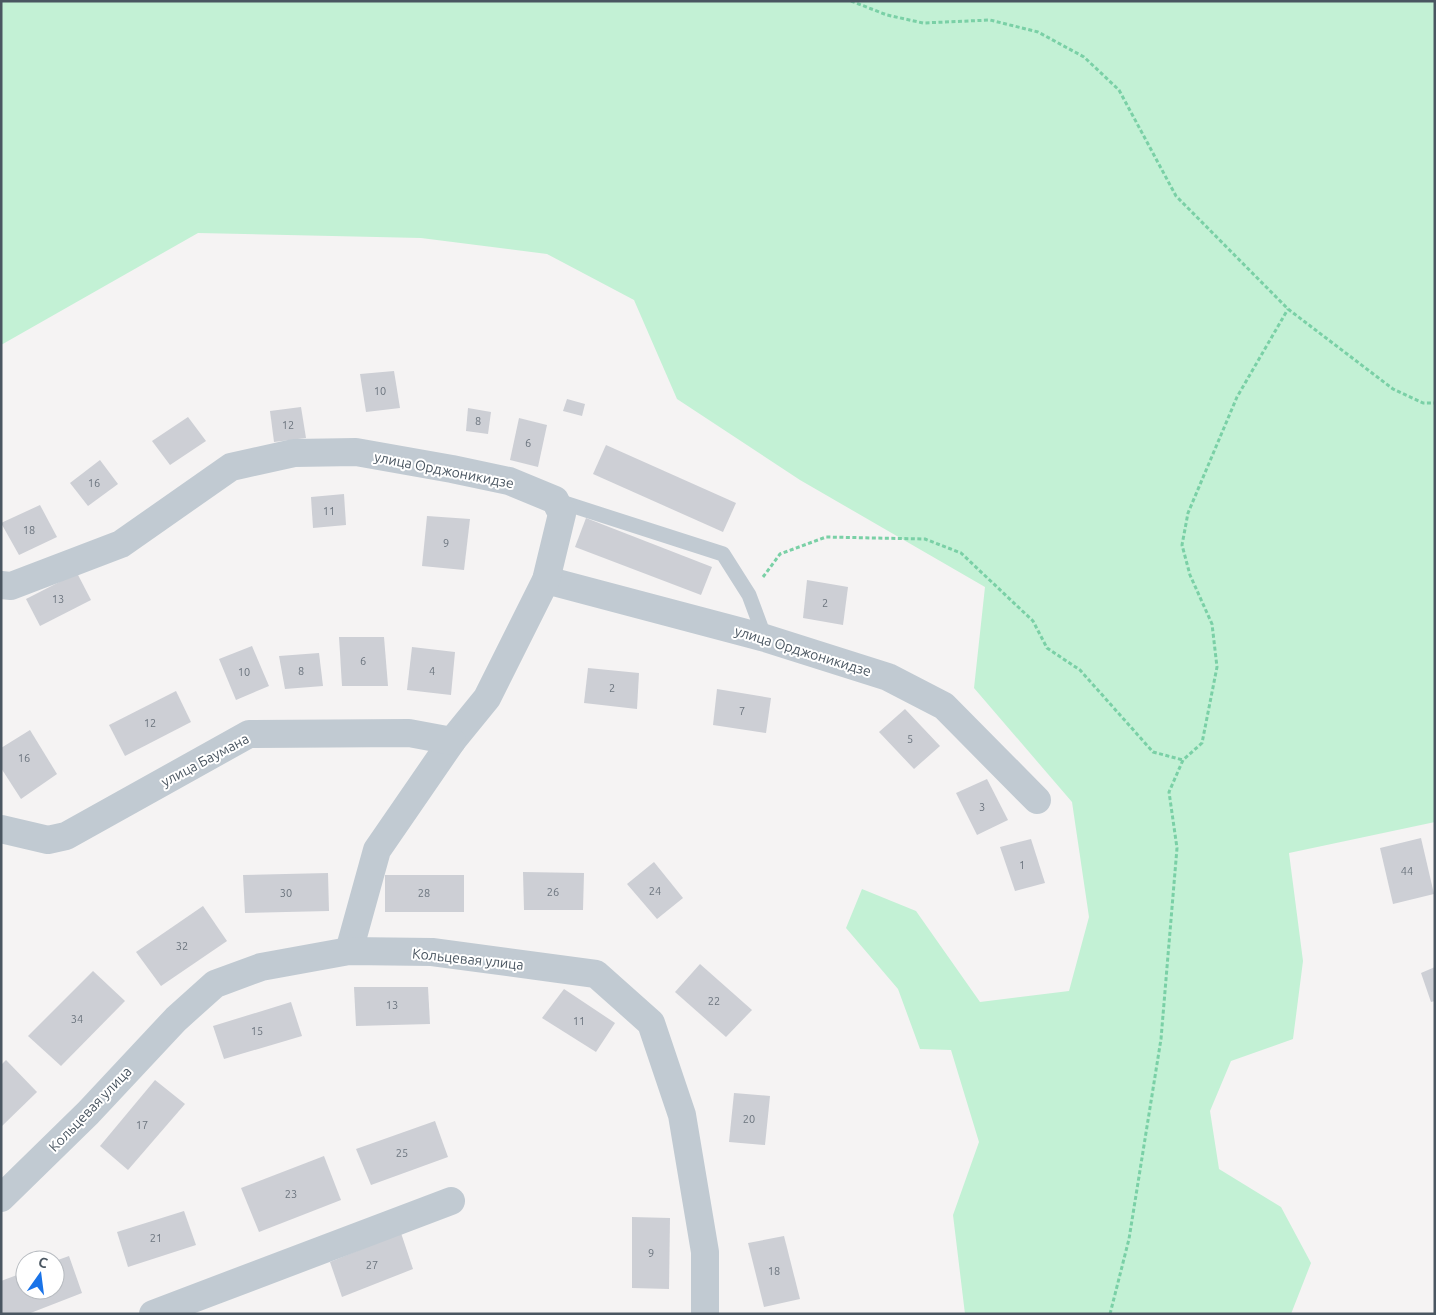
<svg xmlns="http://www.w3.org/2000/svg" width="1436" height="1315" viewBox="0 0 1436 1315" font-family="Ubuntu,sans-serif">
<rect width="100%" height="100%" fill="#f5f3f3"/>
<polygon fill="#c3f1d5" points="1,1 1435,1 1435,822 1289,853 1303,961 1293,1039 1231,1061 1210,1111 1219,1169 1281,1207 1311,1263 1291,1314 965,1314 953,1215 979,1142 951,1050 920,1049 898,989 846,928 862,889 916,911 980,1002 1069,991 1089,917 1072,802 974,688 985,587 800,480 677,399 634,300 547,254 421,238 198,233 1,345"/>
<g fill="#cdcfd5">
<polygon points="394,371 400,408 366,412 360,374"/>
<polygon points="567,399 585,404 582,416 563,411"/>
<polygon points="301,407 306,438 274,442 270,411"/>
<polygon points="468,408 491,412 488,434 466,431"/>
<polygon points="188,417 206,441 170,465 152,441"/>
<polygon points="519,418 547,425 538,467 510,460"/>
<polygon points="606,445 736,503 723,532 593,474"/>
<polygon points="100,460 118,484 88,506 70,483"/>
<polygon points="344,494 346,525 313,528 311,497"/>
<polygon points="40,505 57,537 19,555 1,523"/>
<polygon points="427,516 470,519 464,570 422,566"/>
<polygon points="586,518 712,567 701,595 575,547"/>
<polygon points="77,573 91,600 40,626 26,599"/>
<polygon points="807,580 848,587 843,625 803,618"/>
<polygon points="339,637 384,637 388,686 342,686"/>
<polygon points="252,646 269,686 236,700 219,659"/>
<polygon points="412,647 455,652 451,695 407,690"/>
<polygon points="319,653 323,686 285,689 279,656"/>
<polygon points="588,668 639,673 637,709 584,703"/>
<polygon points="717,689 771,698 766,733 713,725"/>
<polygon points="176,691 191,722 125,756 109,725"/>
<polygon points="905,709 940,746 914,769 879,732"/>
<polygon points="30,730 57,774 21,799 1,768 1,748"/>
<polygon points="987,779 1008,820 977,835 956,793"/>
<polygon points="1421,838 1434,894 1393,904 1380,848"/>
<polygon points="1031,839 1045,883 1015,891 1000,847"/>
<polygon points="654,862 683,898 657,919 627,884"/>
<polygon points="523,872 584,873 583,910 524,910"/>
<polygon points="328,873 329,911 245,913 243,875"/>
<rect x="385" y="875" width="79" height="37"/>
<polygon points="203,906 227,941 161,986 136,952"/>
<polygon points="700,964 752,1010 726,1037 675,992"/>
<polygon points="1435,967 1435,1001 1431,1002 1421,973"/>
<polygon points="93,971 125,1001 61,1066 28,1036"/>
<polygon points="354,987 428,987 430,1024 356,1026"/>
<polygon points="564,989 615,1023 596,1052 542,1018"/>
<polygon points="291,1002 302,1036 224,1059 213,1026"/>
<polygon points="6,1060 37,1092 1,1127 1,1065"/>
<polygon points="155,1080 185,1104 128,1170 100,1146"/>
<polygon points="734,1093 770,1096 765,1145 729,1142"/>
<polygon points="435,1121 448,1157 371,1185 356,1149"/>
<polygon points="324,1156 341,1200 259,1232 241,1188"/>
<polygon points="184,1211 196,1245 128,1267 117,1232"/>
<polygon points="632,1217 670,1218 669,1289 632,1288"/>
<polygon points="401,1233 413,1269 342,1297 330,1262"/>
<polygon points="784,1236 800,1299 764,1307 748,1243"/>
<polygon points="69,1256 82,1293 28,1314 1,1314 1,1281 25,1272 25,1290 55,1290 55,1261"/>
</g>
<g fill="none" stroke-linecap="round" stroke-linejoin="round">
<g stroke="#7ad0a6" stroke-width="3" stroke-dasharray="4 2.5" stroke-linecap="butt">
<polyline points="851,1 887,15 923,23 990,20 1038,32 1084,57 1119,90 1176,196 1288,309 1393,389 1423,403 1435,403"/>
<polyline points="763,577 780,554 826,537 925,539 961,553 1033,621 1047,648 1080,670 1153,752 1183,760"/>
<polyline points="1110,1314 1129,1239 1161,1039 1177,848 1169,792 1183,760 1202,743 1217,667 1212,624 1190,575 1182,545 1188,513 1237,397 1288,309"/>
</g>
<polyline stroke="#c1cad2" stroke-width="15" points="555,500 723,554 749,595 765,638"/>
<g stroke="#c1cad2" stroke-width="28">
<polyline points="546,580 765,638 888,677 944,706 1037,800"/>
<polyline points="1,585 11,586 121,544 231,467 294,453 356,452 452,469 509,481 555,500 562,514 546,580 487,698 452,741 377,850 349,951"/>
<polyline points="1,829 48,840 66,836 249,734 409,733 452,741"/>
<polyline points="1,1198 88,1113 176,1019 215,984 261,967 349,951 432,952 596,974 651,1023 682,1115 705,1252 705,1314"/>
<polyline points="153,1314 451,1201"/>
</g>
</g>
<g text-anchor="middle" stroke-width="4" stroke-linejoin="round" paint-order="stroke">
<g font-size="11" fill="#6b747e">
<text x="380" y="395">10</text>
<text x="478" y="425">8</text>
<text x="288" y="429">12</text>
<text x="528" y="447">6</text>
<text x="94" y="487">16</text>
<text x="329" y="515">11</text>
<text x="29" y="534">18</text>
<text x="446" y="547">9</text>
<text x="58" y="603">13</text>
<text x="825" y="607">2</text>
<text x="363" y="665">6</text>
<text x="301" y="675">8</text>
<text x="432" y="675">4</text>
<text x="244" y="676">10</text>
<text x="612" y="692">2</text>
<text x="742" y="715">7</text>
<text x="150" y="727">12</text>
<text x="910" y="743">5</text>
<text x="24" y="762">16</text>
<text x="982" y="811">3</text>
<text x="1022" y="869">1</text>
<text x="1407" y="875">44</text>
<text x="655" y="895">24</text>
<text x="553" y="896">26</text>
<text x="286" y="897">30</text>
<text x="424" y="897">28</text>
<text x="182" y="950">32</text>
<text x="714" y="1005">22</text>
<text x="392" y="1009">13</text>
<text x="77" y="1023">34</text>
<text x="579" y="1025">11</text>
<text x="257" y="1035">15</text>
<text x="749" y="1123">20</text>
<text x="142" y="1129">17</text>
<text x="402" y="1157">25</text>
<text x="291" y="1198">23</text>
<text x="156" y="1242">21</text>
<text x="651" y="1257">9</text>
<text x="372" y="1269">27</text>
<text x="774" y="1275">18</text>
</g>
<g font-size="14" fill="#4a5661" stroke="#fff">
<text transform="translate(444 470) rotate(11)" y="5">улица Орджоникидзе</text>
<text transform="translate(803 651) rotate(17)" y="5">улица Орджоникидзе</text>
<text transform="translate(205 760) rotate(-28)" y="5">улица Баумана</text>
<text transform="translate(468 959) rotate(6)" y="5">Кольцевая улица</text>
<text transform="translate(90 1109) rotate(-46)" y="5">Кольцевая улица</text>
</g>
</g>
<rect width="1436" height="1315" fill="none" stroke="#4a5661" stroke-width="5"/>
<g transform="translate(40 1275) rotate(14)"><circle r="24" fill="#ffffff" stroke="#b7bbc0"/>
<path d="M0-4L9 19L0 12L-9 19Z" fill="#1a73e8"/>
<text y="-8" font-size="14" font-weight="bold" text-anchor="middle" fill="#4a5661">С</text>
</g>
</svg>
